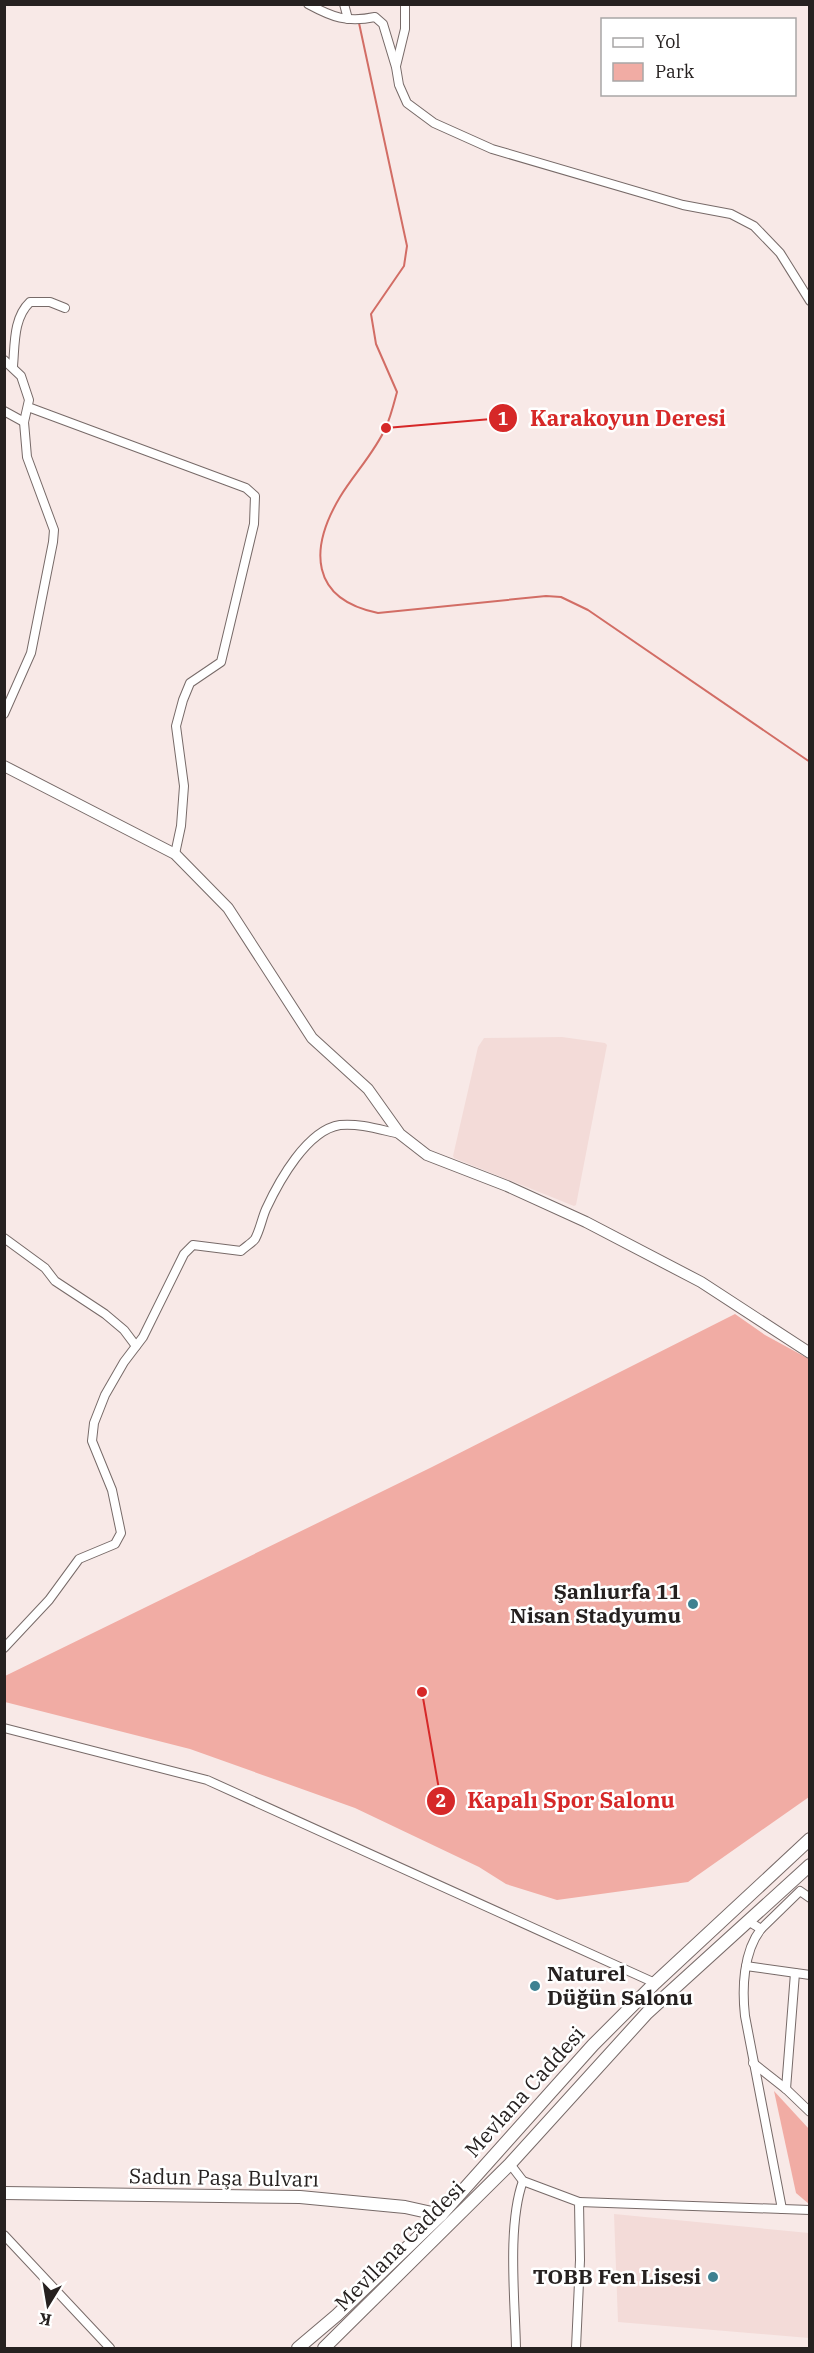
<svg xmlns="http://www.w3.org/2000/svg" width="814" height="2353" viewBox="0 0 814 2353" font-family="'IBM Plex Serif',serif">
<rect width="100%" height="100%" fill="#f8e9e7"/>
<g fill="#f3dbd8">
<polygon points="562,1037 605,1043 607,1045 576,1205 574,1206 454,1158 453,1156 478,1047 484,1038"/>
<polygon points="614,2214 809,2233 809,2338 618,2322"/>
</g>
<g fill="#f1aca4">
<polygon points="735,1314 765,1335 809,1359 809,1797 688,1882 557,1900 506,1884 479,1867 355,1808 190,1749 5,1702 5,1676 432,1467"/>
<polygon points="774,2091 809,2129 809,2204 796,2193"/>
</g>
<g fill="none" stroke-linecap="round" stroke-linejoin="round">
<path stroke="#d26d65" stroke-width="2" d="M359,23L407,246L404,266L371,314L376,344L397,392C394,403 391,416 386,427C375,452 354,474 340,497C309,549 310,599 378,613L546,596L561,597L588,610L810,762"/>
<g stroke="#776a68" stroke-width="10">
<g id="minor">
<path d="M308,4C332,17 347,23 375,17L383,24L396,67L399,85L407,103L434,123L492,149L683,205L731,214L754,226L780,253L810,301"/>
<polyline points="344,4 348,19"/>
<polyline points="396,66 405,29 405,4"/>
<polyline points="4,360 21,376 29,400 24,422 27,457 54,530 53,542 31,653 4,714"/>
<path d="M13,366C15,345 13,318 30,302H50L65,308"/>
<polyline points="28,407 246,488 255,496 254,524 221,662 190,683 183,700 176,726 184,786 181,826 175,854"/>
<polyline points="4,411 24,422"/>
<polyline points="4,1238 45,1268 55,1281 105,1314 124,1330 136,1346"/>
<path d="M4,1648L49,1600L79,1559L115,1544L121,1533L112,1490L92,1441L94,1423L105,1395L124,1362L143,1337L184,1254L193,1245L241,1251C245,1247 252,1243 255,1239C260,1230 262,1218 266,1209C279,1181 307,1130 340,1125C360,1123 381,1130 400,1134"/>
<polyline points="4,1728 207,1780 655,1983"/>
<path d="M748,1921L761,1929C743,1952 742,1989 745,2016L782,2209"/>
<polyline points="761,1929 800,1891 810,1898"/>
<polyline points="746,1966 810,1975"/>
<polyline points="753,2063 786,2089 810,2112"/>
<polyline points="786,2089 795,1973"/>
<polyline points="510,2164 523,2181 579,2202 580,2260 576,2348"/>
<polyline points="579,2202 810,2210"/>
<polyline points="4,2235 110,2348"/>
<path d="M516,2348C515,2300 507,2225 523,2181"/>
</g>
</g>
<g stroke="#776a68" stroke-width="12">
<polyline id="tertiary" points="4,766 175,854 228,908 312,1038 368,1089 400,1134 427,1155 507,1186 586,1222 701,1282 810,1353"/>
</g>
<g stroke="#776a68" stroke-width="14">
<g id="secondary">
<polyline points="4,2193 300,2197 405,2207 441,2215"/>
<polyline points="298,2348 337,2315 441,2215 593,2045 655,1983 810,1839"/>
<polyline points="324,2348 510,2164 647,2013 810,1865"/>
</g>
</g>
<use href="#minor" stroke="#fff" stroke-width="8"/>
<use href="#tertiary" stroke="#fff" stroke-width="10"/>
<use href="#secondary" stroke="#fff" stroke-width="12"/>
</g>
<g fill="#3e8191" stroke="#fff" stroke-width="2">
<circle cx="693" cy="1604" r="6"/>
<circle cx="535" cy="1986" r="6"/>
<circle cx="713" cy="2277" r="6"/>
</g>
<g text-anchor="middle" stroke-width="5" stroke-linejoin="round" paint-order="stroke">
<g font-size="21" font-weight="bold" fill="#262120" stroke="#fff" text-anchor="end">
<text x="681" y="1599">Şanlıurfa 11<tspan x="681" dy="24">Nisan Stadyumu</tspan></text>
<text x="547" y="1981" text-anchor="start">Naturel<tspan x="547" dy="24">Düğün Salonu</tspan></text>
<text x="701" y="2284">TOBB Fen Lisesi</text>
</g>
<g font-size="21" fill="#262120" stroke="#fff">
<text transform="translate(525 2092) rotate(-48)" y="7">Mevlana Caddesi</text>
<text transform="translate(224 2178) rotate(1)" y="7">Sadun Paşa Bulvarı</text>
<text transform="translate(400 2246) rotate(-45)" y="7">Mevllana Caddesi</text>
</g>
</g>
<path fill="none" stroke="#d62828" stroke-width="2" d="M386 428L503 418M422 1692L441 1801"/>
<g fill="#d62828" stroke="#fff" stroke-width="2">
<circle cx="386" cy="428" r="6"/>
<circle cx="422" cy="1692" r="6"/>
<circle cx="503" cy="418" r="15"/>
<circle cx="441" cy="1801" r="15"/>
</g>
<g font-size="18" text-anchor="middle" font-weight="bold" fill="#fff">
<text x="503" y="425">1</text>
<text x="441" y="1807">2</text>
</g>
<g font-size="22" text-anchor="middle" font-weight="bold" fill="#d62828" stroke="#fff" stroke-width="5" stroke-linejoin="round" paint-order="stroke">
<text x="628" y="426">Karakoyun Deresi</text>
<text x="571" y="1808">Kapalı Spor Salonu</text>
</g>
<rect width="814" height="2353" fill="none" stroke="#262120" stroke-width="12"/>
<rect x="601" y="18" width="195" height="78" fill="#ffffff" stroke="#a8a6a6" stroke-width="1.5"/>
<rect x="613" y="38" width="30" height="9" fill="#ffffff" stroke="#a8a6a6" stroke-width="1.5"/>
<text x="655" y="48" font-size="18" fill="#262120">Yol</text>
<rect x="613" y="63" width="30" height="18" fill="#f1aca4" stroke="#a8a6a6" stroke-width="1.5"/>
<text x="655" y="78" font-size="18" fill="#262120">Park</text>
<g transform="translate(48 2305) rotate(191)" stroke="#ffffff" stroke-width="4.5" paint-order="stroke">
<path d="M0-4.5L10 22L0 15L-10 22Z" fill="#262120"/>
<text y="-9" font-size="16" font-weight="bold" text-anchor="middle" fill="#262120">K</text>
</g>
</svg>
